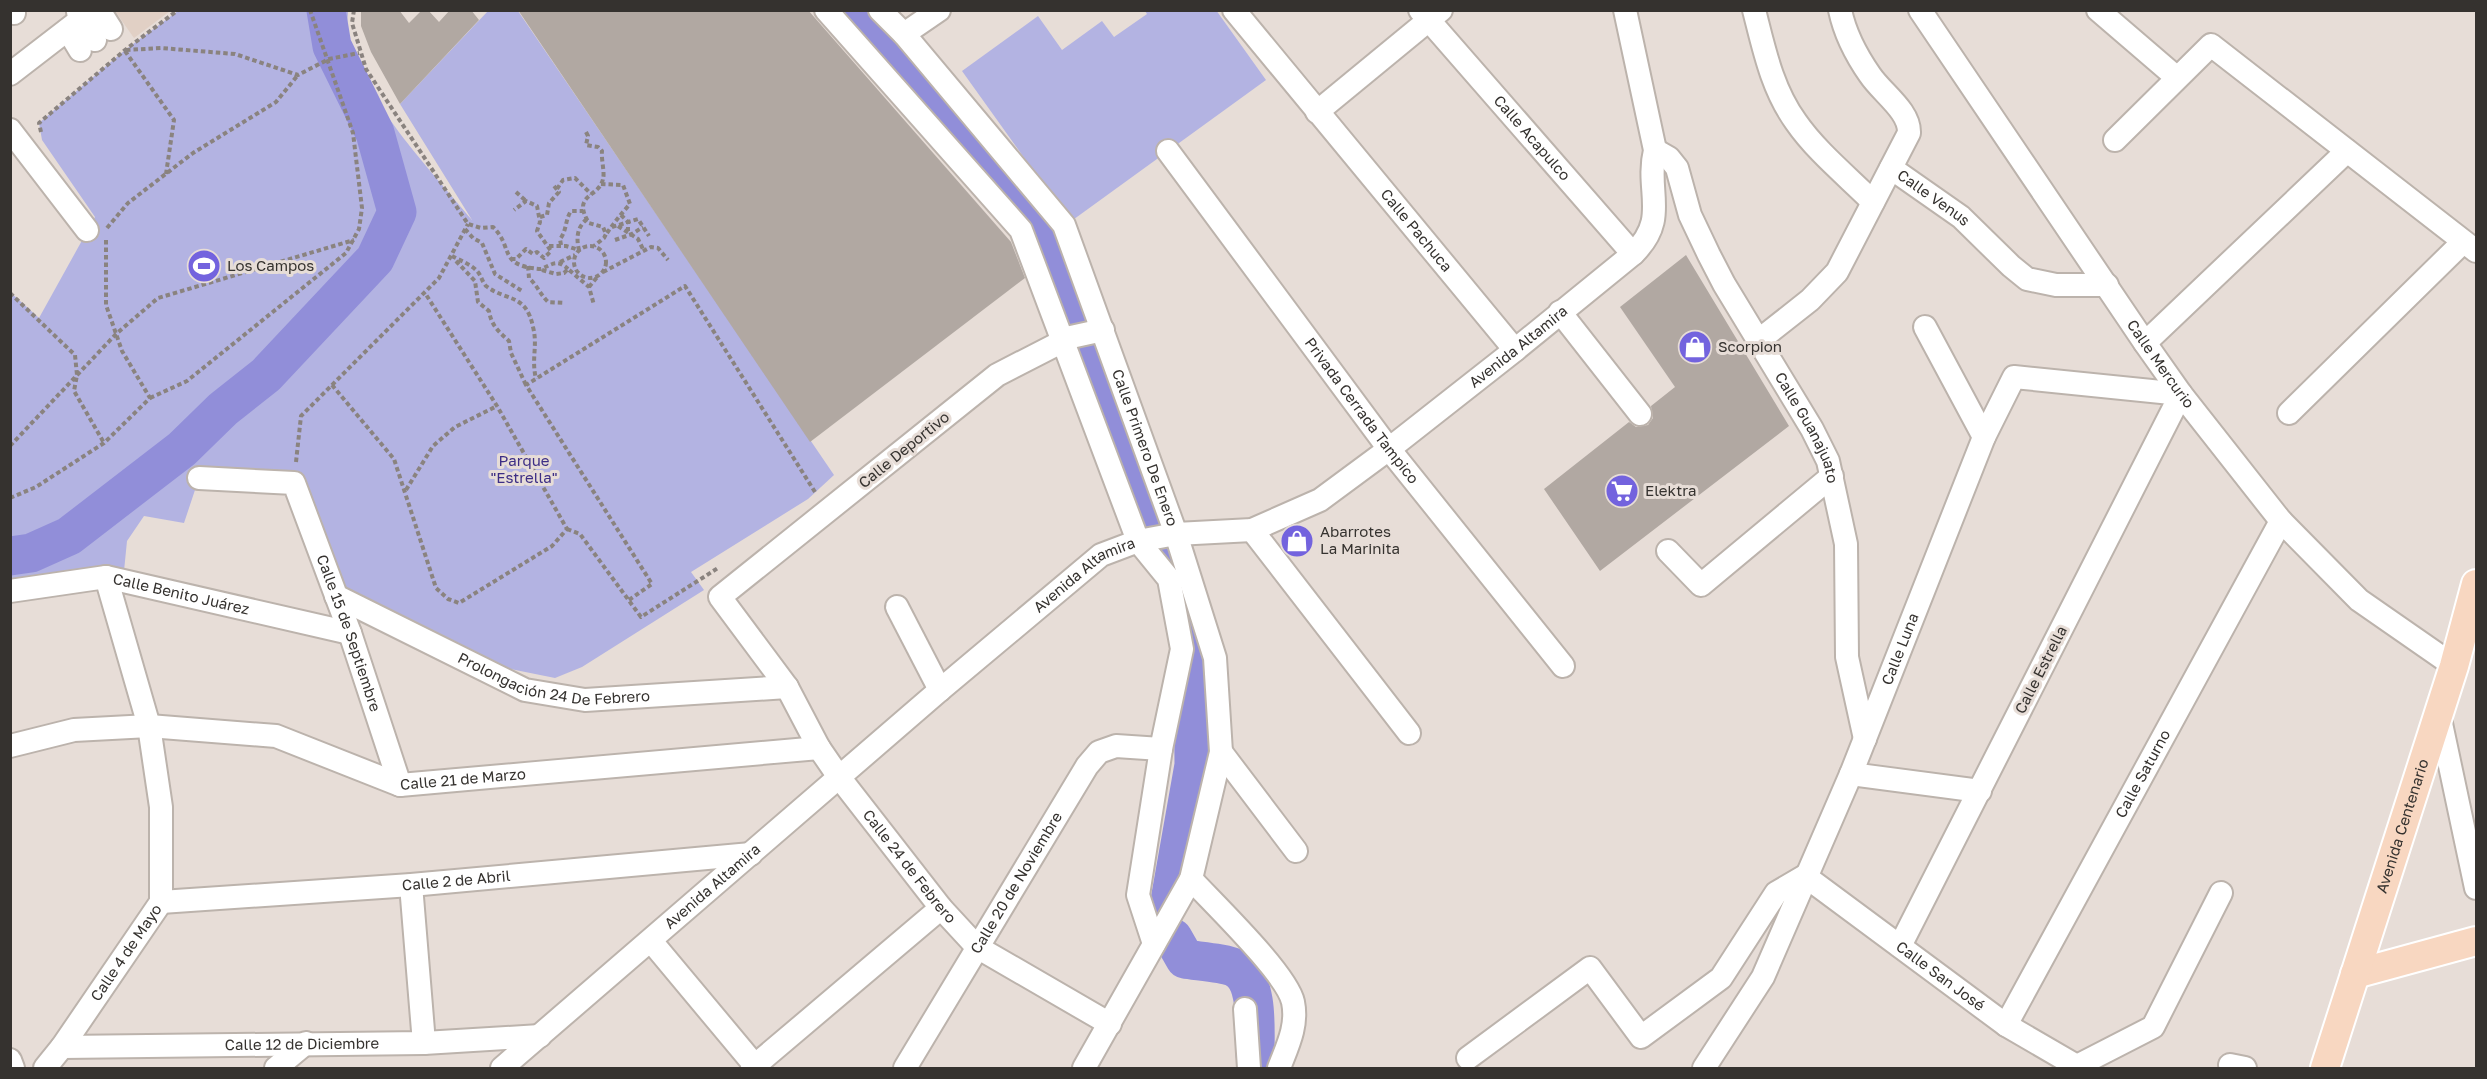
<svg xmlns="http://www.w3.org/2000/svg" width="2487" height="1079" viewBox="0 0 2487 1079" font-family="'Golos Text',sans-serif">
<rect width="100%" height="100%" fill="#e7ddd7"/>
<polygon fill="#e1d0c5" points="115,11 170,11 134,38"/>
<g fill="#b3b3e2">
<polygon points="1216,10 1266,80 1070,222 962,71 1038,16 1062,50 1102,21 1114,37 1147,14 1145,11"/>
<path d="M178,11H348C348,18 346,26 348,33C361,99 430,169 472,220L400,104L488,11H518L834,475L808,499L691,572L704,590L582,667L555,678L466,660L336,596L294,483L199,478L184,523L144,516L127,541L123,581L11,591L10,292L39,318L95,217L42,140L39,123L125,50Z"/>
</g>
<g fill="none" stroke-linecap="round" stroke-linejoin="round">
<g stroke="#918ed9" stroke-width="39">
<polyline points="855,10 1050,223 1083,334 1148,520 1168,557 1193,627 1194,765 1170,901"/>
<polyline points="10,556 31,553 69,536 182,449 223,409 266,375 375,259 397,212 375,133 332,46 326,10"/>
<path d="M1173,938L1185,959C1196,961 1226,963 1235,968C1259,980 1255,1030 1255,1054"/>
</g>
</g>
<g fill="#b1a8a2">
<polygon points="361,10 399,10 409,23 422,10 428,10 439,22 450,10 471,10 479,20 400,104 371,52 361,26"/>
<polygon points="518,10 808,10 1011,242 1025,278 810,442"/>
<polygon points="1686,255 1789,426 1600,571 1544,489 1629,422 1636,427 1648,425 1653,418 1651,406 1675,387 1620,307"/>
</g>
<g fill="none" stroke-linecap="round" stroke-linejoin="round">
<g stroke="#bcb3ac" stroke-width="26">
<g id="minor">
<polyline points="12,10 14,13"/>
<polyline points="99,10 111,29"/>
<polyline points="826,10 1021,230 1138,541 1169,579 1182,649 1161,749 1138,895 1154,944"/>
<path id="s1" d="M880,10L904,34L1064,225L1176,534L1215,658L1221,752L1191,879L1084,1068"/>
<path id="s2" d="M1234,10L1515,350"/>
<path id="s3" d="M1420,10L1633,254"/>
<path d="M1754,10C1764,49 1772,89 1796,122C1816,151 1848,177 1873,202"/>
<path id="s4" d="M1920,10L2145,343L2181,394L2281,521L2359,600L2454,666"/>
<polyline points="2098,10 2176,77"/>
<polyline points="78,12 95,40"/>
<polyline points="68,30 80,50"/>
<polyline points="904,34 939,10"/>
<polyline points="10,74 93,10"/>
<polyline points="1317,112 1441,10"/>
<polyline points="10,130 87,230"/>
<polyline points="2115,140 2211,45 2476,251"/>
<path id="s5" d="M1655,150L1669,158L1677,168L1690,215L1709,255L1724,284L1812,429L1828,461L1846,544L1847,657L1865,739"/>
<path id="s6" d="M1168,151L1389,449L1563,666"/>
<path id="s7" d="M1891,168L1961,217L2011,266L2027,279L2056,285H2107"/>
<polyline points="1560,312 1640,414"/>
<polyline points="1925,327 1984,437"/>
<path id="s8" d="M1103,330L1071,337L997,375L720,597L787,687L819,748L839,777L941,908L977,947L1110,1024"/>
<path d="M1758,341L1810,300L1837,272L1909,133C1910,111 1882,93 1870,75C1856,55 1845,34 1840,10"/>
<polyline points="2145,343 2347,151"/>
<polyline points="2289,413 2463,242"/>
<path id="s9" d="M199,478L294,483L350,633L400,785"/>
<polyline points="1252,530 1409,733"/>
<polyline points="1668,551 1701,585 1832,476"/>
<path id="s10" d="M10,591L106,577L350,633"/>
<path id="s11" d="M336,596L525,690L585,700L787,687"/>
<polyline points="897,607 940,690"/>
<polyline points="2439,714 2476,888"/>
<path id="s12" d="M10,746L74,730L149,726L276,736L400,785L819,748"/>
<polyline points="1221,752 1296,851"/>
<polyline points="1851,774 1980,791"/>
<path d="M1191,879C1214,904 1287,974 1293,1002C1298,1026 1287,1047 1279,1068"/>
<polyline points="411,885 424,1043"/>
<path id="s13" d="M161,902L411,885L751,854"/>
<polyline points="651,941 757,1068"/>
<polyline points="1245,1009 1249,1068"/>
<path id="s14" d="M2006,1025L2281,521"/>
<path id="s15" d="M62,1047L424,1043L540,1036"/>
<path id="s16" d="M1468,1058L1590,968L1641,1037L1721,978L1776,893L1805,876L2006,1025L2080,1068"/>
<polyline points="10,1060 13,1068"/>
<polyline points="2230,1065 2245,1068"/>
<polyline points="2077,1066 2153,1027 2221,893"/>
<path id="s17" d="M45,1068L62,1047L161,902V807L149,726L106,577"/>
<polyline points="276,1068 306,1043"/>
<path id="s18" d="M502,1068L940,690L1101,555L1138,541L1176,534L1252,530L1320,500L1389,449L1515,350L1633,254C1670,218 1645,192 1655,150L1625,10"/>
<polyline points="752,1068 941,908"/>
<path id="s19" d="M905,1068L1087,766L1099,752L1116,746L1161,749"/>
<path id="s20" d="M1704,1068L1763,977L1851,774L1984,437L2014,377L2181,394L1900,946"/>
</g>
</g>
<g stroke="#fff" stroke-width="32">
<g id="major">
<polyline points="2355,974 2476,941"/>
<path id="s21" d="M2325,1068L2454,666L2476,584"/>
</g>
</g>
<g stroke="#8a837f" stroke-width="4" stroke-dasharray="4.5 3" stroke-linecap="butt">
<path d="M354,10L352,23L366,69L468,224L481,228L493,227C514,247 497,266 541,269C553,264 557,259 568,269"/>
<polyline points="471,11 471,10"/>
<polyline points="126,50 161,48 235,54 298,75 329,59 359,53"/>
<polyline points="125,51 174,120 166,174"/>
<polyline points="41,132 39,123 125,50 178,10"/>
<path d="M586,132L588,136L586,145L598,147L602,151C601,159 605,173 603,179C599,198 571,194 589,223L603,227L606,234L604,238L594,246"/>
<path d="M601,184L623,185L630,204C621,214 614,223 607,233"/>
<polyline points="557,189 563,180 575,178 591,194"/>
<polyline points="516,192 526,201"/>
<polyline points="621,215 628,222 628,231"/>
<polyline points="540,217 547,215 549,203 559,192 554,186"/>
<polyline points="618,226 638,239 644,251"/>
<polyline points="612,227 638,219 649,236"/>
<polyline points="107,228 128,203 193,153 276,102 298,75"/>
<polyline points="465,229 473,238 482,243 495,274 522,291"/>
<polyline points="615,240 632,234 643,227"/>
<path d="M561,245L560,239C567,230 565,220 571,211H583"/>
<path d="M549,246H566L579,250C576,238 577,227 587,219"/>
<circle cx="590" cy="262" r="16"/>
<path d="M452,256C459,260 470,264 476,270C481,274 482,282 486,286C507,302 526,293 533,327C538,346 531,358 536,379"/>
<polyline points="511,259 516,259 526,249 533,254 537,252 544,258 551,251 537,231 540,222 537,206 526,201 514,210"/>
<path d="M456,261L475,281L478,302L489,311C491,325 499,332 509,341L511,353L526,385"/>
<polyline points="560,262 575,255"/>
<path d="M528,266L529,278C537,285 540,294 548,302L565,303"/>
<polyline points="542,270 556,274 564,273 568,269 589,287 594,305"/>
<polyline points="603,272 651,247 658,248 668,260"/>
<polyline points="589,287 598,276"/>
<polyline points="10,293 75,355 77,375 74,391 104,443"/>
<polyline points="332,385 394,459 436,588 448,599 459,603 552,546 567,529 497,406 425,293"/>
<polyline points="150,398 187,381 346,253 359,229 362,208 353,133 310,10"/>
<polyline points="10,446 116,334 158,298 354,240"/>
<polyline points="296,462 301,416 439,278 468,224"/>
<polyline points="406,490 433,446 455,427 497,406"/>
<polyline points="10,498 36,487 104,443 150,398 122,351 106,305 106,240"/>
<polyline points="567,529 580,534 641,617 718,568"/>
<polyline points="629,600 652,584 526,385 685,286 815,492"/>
</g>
<use href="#minor" stroke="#fff" stroke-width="22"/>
<use href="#major" stroke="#f8d7c1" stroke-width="28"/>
</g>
<defs>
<g id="stadium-disc" transform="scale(1.725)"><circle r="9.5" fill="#7363de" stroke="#e7ddd7"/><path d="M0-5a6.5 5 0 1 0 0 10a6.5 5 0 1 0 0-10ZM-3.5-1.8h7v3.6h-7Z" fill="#fff"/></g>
<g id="shop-disc" transform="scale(1.725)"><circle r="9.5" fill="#7363de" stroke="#e7ddd7"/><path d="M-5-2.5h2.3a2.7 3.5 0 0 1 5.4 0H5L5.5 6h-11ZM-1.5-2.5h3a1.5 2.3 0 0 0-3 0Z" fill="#fff"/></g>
<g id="supermarket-disc" transform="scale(1.725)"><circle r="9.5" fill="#7363de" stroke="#e7ddd7"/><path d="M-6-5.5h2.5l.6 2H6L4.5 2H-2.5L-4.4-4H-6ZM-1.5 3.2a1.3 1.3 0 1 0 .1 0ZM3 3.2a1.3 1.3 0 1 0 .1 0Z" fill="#fff"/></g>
</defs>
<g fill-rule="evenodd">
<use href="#stadium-disc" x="204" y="266"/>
<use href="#shop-disc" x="1695" y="347"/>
<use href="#supermarket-disc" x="1622" y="491"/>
<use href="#shop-disc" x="1297" y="541"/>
</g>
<g text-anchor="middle" stroke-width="6" stroke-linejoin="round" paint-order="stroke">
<g font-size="15" fill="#35322f" stroke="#e7ddd7">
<text dy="5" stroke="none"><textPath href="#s3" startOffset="170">Calle Acapulco</textPath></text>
<text dy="5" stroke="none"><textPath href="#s7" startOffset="52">Calle Venus</textPath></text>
<text dy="5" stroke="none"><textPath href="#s2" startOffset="286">Calle Pachuca</textPath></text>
<text dy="5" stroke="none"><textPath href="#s18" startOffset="1268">Avenida Altamira</textPath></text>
<text dy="5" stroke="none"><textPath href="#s4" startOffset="428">Calle Mercurio</textPath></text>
<text dy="5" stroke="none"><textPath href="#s6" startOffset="324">Privada Cerrada Tampico</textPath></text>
<text dy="5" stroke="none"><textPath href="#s5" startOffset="321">Calle Guanajuato</textPath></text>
<text dy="5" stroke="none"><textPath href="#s1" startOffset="520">Calle Primero De Enero</textPath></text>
<text transform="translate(904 450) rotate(-39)" y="5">Calle Deportivo</text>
<text dy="5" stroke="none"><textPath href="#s18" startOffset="764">Avenida Altamira</textPath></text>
<text dy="5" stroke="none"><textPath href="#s10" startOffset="174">Calle Benito Juárez</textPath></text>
<text dy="5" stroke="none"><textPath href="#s9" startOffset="255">Calle 15 de Septiembre</textPath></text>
<text dy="5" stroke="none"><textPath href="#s20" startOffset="464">Calle Luna</textPath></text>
<text transform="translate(2041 670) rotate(-63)" y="5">Calle Estrella</text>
<text dy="5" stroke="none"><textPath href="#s11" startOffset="237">Prolongación 24 De Febrero</textPath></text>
<text dy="5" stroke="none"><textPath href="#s14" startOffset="286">Calle Saturno</textPath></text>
<text dy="5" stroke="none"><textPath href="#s12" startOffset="465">Calle 21 de Marzo</textPath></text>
<text dy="5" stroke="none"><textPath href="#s21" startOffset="254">Avenida Centenario</textPath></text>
<text dy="5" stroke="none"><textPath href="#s8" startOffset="801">Calle 24 de Febrero</textPath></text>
<text dy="5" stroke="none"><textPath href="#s13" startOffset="296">Calle 2 de Abril</textPath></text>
<text dy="5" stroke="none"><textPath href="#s19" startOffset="216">Calle 20 de Noviembre</textPath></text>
<text dy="5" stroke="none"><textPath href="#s18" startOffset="278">Avenida Altamira</textPath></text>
<text dy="5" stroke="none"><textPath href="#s17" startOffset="141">Calle 4 de Mayo</textPath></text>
<text dy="5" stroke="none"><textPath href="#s16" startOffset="640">Calle San José</textPath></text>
<text dy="5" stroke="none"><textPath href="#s15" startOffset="240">Calle 12 de Diciembre</textPath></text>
</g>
<g font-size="15" fill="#35322f" stroke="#e7ddd7" text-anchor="start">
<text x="227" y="271">Los Campos</text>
<text x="1718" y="352">Scorpion</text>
<text x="1645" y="496">Elektra</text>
<text x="1320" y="537">Abarrotes<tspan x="1320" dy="17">La Marinita</tspan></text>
</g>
<g font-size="15" fill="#3d2e85" stroke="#e7ddd7">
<text x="524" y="466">Parque<tspan x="524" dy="17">"Estrella"</tspan></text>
</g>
</g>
<rect width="2487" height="1079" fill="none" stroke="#35322f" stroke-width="24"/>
</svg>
